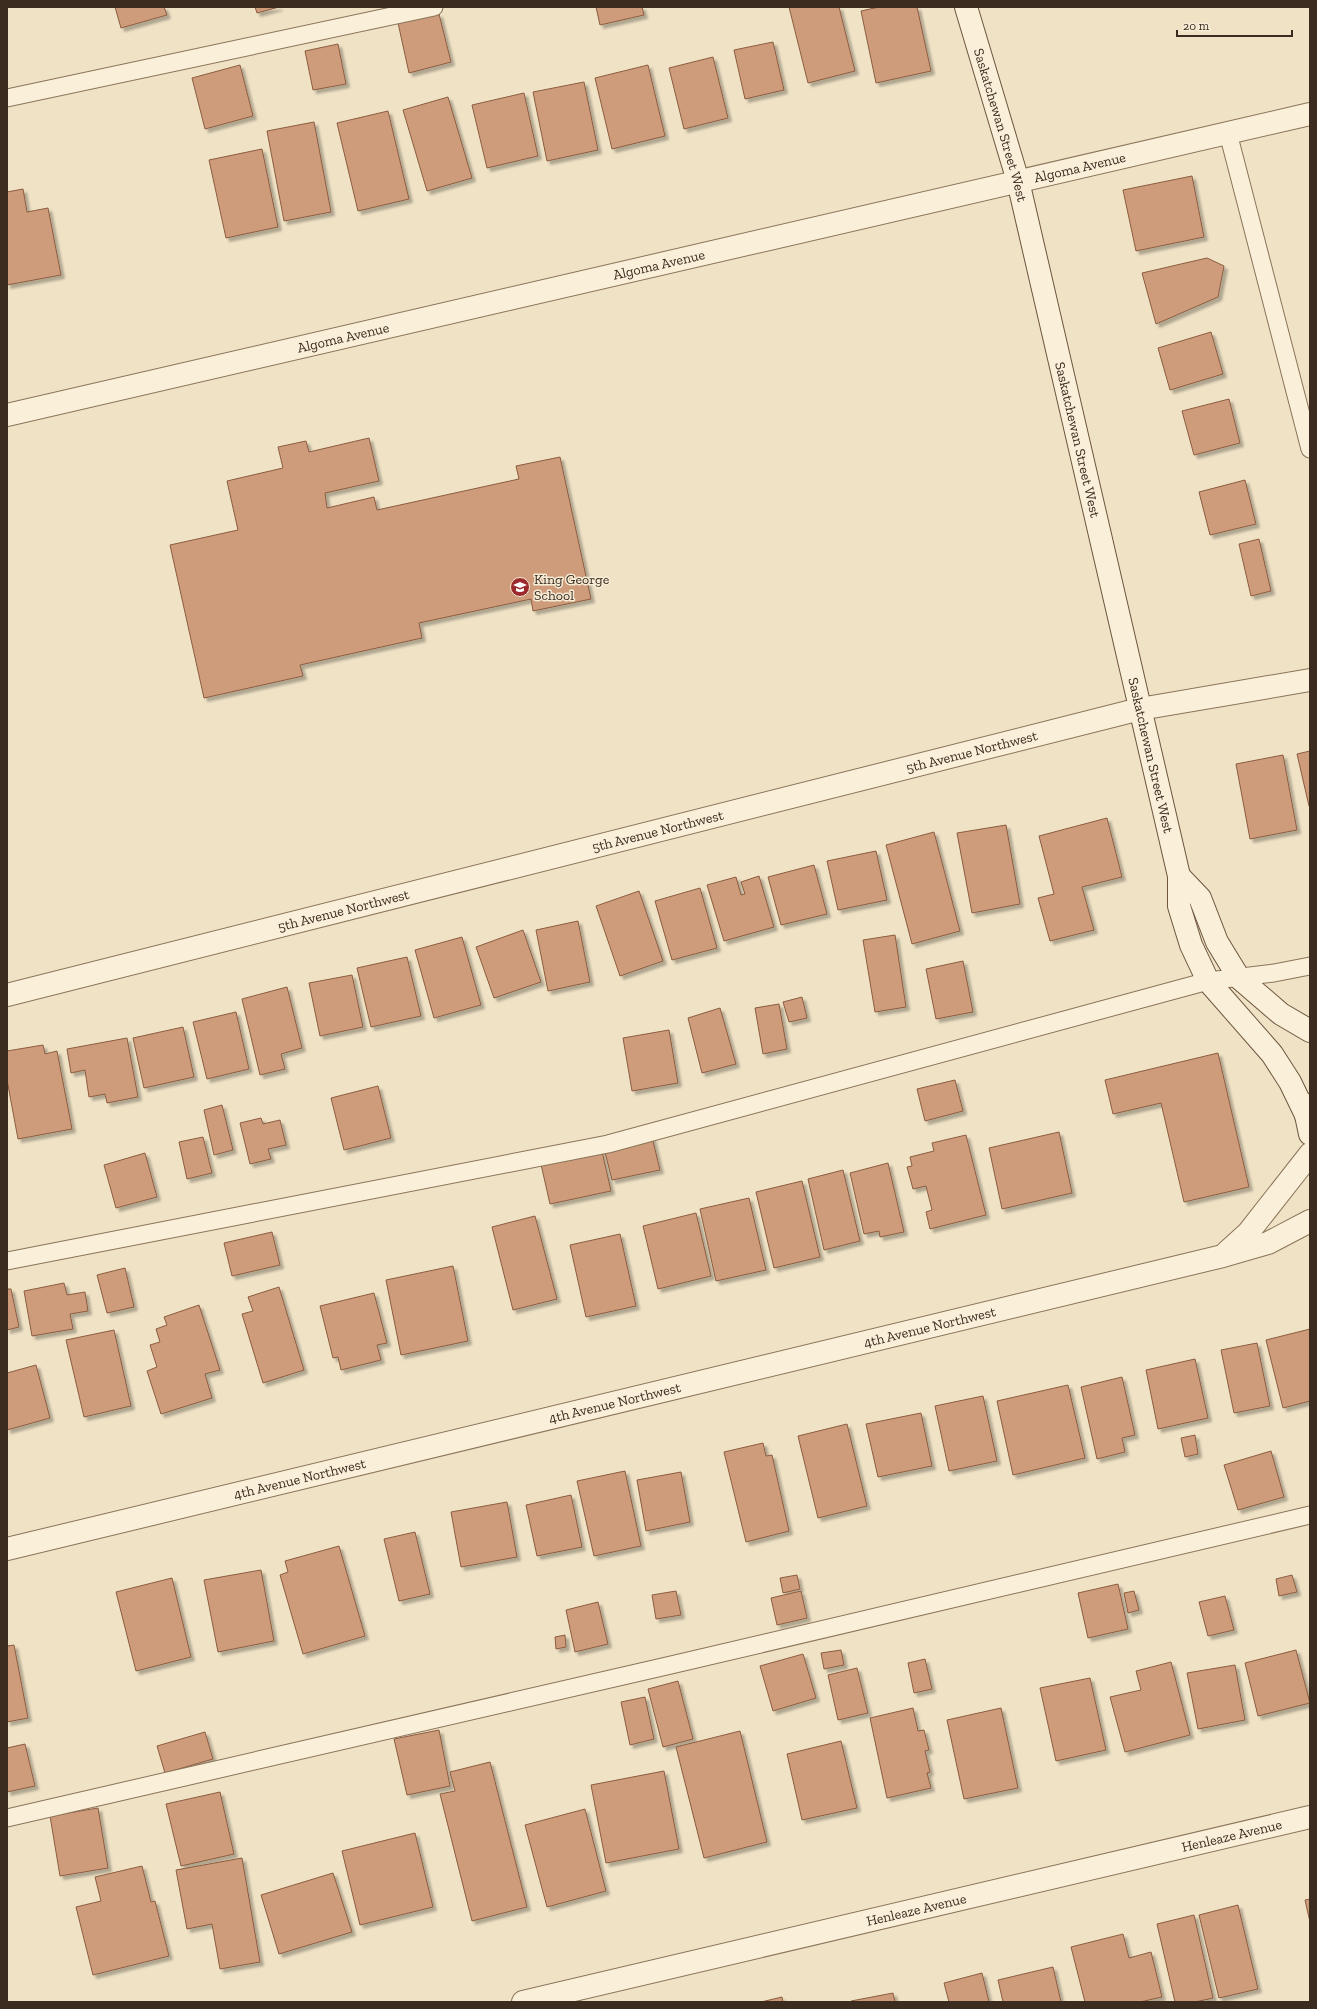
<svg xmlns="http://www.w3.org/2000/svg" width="1317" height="2009" viewBox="0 0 1317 2009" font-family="'Zilla Slab',serif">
<defs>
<filter id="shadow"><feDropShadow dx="3.5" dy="3.5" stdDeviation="1" flood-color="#0004"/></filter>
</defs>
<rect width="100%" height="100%" fill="#efe2c5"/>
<g fill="#ce9c7a" stroke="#8b5c40" filter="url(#shadow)">
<polygon points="115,7 164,7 167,15 121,28"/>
<polygon points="255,7 279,7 257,13"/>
<polygon points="596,7 642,7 644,15 600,25"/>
<polygon points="789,7 839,7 855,71 808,83"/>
<polygon points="879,7 917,7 931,71 876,83 861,11"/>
<polygon points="439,14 451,62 409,73 398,23"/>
<polygon points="773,42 784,90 745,99 734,50"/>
<polygon points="338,44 346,84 313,90 305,51"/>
<polygon points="713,57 728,118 684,129 669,68"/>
<polygon points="240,65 253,116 205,129 192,78"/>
<polygon points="648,65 665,136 612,149 595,78"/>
<polygon points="584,82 598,150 547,161 533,92"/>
<polygon points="524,93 538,156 487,168 472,105"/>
<polygon points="448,97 472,178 427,191 403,110"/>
<polygon points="388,111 409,199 358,211 337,123"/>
<polygon points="314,122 331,212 284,221 267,131"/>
<polygon points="262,149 278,227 226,238 209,160"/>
<polygon points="1192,176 1204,237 1136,251 1123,190"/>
<polygon points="23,189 27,212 48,208 61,275 7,285 7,192"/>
<polygon points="1207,258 1224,266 1218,297 1156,324 1142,273"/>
<polygon points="1211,332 1223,374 1170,390 1158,348"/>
<polygon points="1229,399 1240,443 1194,455 1182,411"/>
<polygon points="369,438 379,481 325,493 327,508 374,497 377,510 519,479 516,466 560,457 591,599 533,611 531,599 419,623 422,638 300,665 303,676 204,698 170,545 238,530 227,481 283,468 278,447 306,441 309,452"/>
<polygon points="1245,480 1256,524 1210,535 1199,492"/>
<polygon points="1259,539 1271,591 1251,596 1239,544"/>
<polygon points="1310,751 1310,806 1309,806 1297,754"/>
<polygon points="1283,755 1297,830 1250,839 1236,764"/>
<polygon points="1107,818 1122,877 1082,887 1094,930 1050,941 1038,898 1054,894 1039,836"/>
<polygon points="1006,825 1020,904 972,913 957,833"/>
<polygon points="934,832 960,931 912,944 886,845"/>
<polygon points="876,851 887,900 838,910 827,861"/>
<polygon points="814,865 827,914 781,925 768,877"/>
<polygon points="759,876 774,927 724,941 707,885 736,877 741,895 745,894 741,882"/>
<polygon points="700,888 717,948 672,960 655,901"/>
<polygon points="639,891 663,961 620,976 596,906"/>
<polygon points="578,921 590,982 548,991 536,930"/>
<polygon points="523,930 541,982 494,998 476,947"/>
<polygon points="895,935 906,1007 875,1012 863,940"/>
<polygon points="462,937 481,1005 434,1018 415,950"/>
<polygon points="407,957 421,1016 371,1027 357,968"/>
<polygon points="963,961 973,1012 936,1019 926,969"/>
<polygon points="352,975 363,1027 320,1036 309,983"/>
<polygon points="287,987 302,1048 281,1054 285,1069 260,1075 242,999"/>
<polygon points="802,997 807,1018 789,1022 783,1002"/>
<polygon points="779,1004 787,1049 763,1054 755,1008"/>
<polygon points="720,1008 736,1064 702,1073 688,1018"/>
<polygon points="236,1012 249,1069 207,1079 193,1022"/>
<polygon points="183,1027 194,1077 144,1088 133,1038"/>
<polygon points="669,1030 678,1083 632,1091 623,1038"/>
<polygon points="127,1038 138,1097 107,1103 105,1094 89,1097 85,1070 71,1073 67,1049"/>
<polygon points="43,1045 45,1054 57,1051 72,1129 18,1139 7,1080 7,1051"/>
<polygon points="1218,1053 1249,1187 1184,1202 1161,1103 1113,1114 1105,1080"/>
<polygon points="955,1080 963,1111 925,1121 917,1089"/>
<polygon points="378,1086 391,1138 344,1150 331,1098"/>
<polygon points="222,1105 233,1150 214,1155 204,1110"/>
<polygon points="261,1118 263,1124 280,1120 286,1145 268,1149 271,1159 250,1164 240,1123"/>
<polygon points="1059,1132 1072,1193 1002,1209 989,1148"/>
<polygon points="966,1135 986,1215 930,1229 926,1212 932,1210 926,1186 913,1189 907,1167 912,1166 910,1157 934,1151 932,1143"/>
<polygon points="203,1137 212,1173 187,1179 179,1142"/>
<polygon points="652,1137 660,1170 612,1180 604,1148"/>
<polygon points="601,1147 611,1191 550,1204 540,1160"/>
<polygon points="145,1153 157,1197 116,1208 104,1165"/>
<polygon points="888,1163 904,1232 880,1237 879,1231 864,1234 850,1173"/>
<polygon points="843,1170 860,1241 824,1250 808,1179"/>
<polygon points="802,1181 820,1257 774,1268 756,1192"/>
<polygon points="749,1198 766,1270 716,1281 700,1209"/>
<polygon points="696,1213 711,1276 658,1289 643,1226"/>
<polygon points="535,1216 557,1299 513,1310 492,1227"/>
<polygon points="272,1232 280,1265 232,1276 224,1243"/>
<polygon points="620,1234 636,1306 586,1317 570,1245"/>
<polygon points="453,1266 468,1341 401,1355 386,1280"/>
<polygon points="125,1268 134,1307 107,1313 97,1275"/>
<polygon points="64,1283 67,1295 85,1292 88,1311 70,1314 73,1329 32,1336 24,1291"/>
<polygon points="279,1287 304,1370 263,1383 242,1314 253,1311 248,1297"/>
<polygon points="7,1289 11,1289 19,1327 7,1330"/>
<polygon points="374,1293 387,1343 377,1345 381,1360 341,1370 338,1357 333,1358 320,1306"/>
<polygon points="199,1305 220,1370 205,1374 212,1398 161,1414 147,1371 157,1367 150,1345 160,1342 156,1329 167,1325 164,1317"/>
<polygon points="1310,1329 1310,1401 1283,1408 1266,1340"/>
<polygon points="114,1330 131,1406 84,1417 66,1340"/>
<polygon points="1257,1343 1270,1406 1234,1413 1221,1350"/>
<polygon points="1195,1359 1208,1418 1158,1429 1146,1370"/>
<polygon points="36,1365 50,1418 7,1430 7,1373"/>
<polygon points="1122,1377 1135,1435 1122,1438 1125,1452 1097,1459 1081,1387"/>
<polygon points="1068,1385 1085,1458 1013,1475 997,1401"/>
<polygon points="983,1396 997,1461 949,1471 935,1406"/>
<polygon points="921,1413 932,1466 878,1477 866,1424"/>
<polygon points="847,1424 867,1506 818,1518 798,1436"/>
<polygon points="1195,1435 1198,1454 1185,1457 1181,1438"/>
<polygon points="763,1443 766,1456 772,1455 789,1531 746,1542 724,1452"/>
<polygon points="1271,1451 1284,1497 1238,1510 1224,1465"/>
<polygon points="625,1471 641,1546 594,1556 577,1481"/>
<polygon points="681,1472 690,1522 646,1531 637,1480"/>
<polygon points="571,1495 582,1547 537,1556 526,1505"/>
<polygon points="507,1502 517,1557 461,1567 451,1512"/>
<polygon points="415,1532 430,1594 399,1601 384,1539"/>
<polygon points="339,1546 365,1636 303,1654 280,1575 288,1572 285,1561"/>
<polygon points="261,1570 274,1641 218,1652 204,1580"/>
<polygon points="797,1575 800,1589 783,1593 780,1578"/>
<polygon points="1292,1575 1297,1592 1279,1596 1276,1579"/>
<polygon points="172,1578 191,1657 136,1671 116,1592"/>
<polygon points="1118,1584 1128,1629 1088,1638 1078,1593"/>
<polygon points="676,1591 681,1615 656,1619 652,1595"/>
<polygon points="801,1591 807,1618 777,1625 771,1598"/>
<polygon points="1134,1591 1139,1610 1128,1613 1124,1593"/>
<polygon points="1225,1596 1234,1630 1208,1636 1199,1602"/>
<polygon points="598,1602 608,1644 575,1652 566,1610"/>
<polygon points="565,1635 566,1647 556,1649 555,1637"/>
<polygon points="14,1645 28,1718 7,1722 7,1646"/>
<polygon points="841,1650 844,1665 824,1669 821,1653"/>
<polygon points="1296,1650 1310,1703 1258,1716 1245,1663"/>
<polygon points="803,1654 816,1698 773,1711 760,1666"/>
<polygon points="925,1659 932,1689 914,1693 908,1663"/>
<polygon points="1171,1662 1190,1735 1125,1752 1110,1697 1141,1690 1136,1671"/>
<polygon points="1235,1665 1245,1720 1198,1729 1187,1673"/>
<polygon points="857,1668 868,1713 838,1720 828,1675"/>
<polygon points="1090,1678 1106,1750 1056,1761 1040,1688"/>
<polygon points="678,1681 693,1739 663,1747 648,1689"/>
<polygon points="645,1697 654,1739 630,1745 621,1702"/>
<polygon points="913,1708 918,1731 924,1730 929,1750 925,1751 930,1772 927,1773 931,1788 887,1798 870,1718"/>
<polygon points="1001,1708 1018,1788 964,1799 947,1720"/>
<polygon points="439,1730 450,1786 407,1795 394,1739"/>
<polygon points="740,1731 767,1842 704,1858 676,1747"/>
<polygon points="205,1732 213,1759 165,1773 157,1746"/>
<polygon points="841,1741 857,1808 802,1820 787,1754"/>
<polygon points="25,1744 35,1786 7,1792 7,1748"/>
<polygon points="490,1762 527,1907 472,1921 440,1794 455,1791 450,1772"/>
<polygon points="664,1771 679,1849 606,1863 591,1785"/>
<polygon points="220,1792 234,1854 181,1866 166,1804"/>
<polygon points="98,1808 108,1868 60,1876 50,1816"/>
<polygon points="585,1809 606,1891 547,1907 525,1825"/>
<polygon points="415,1833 433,1907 360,1925 342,1851"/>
<polygon points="242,1858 260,1962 220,1969 212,1924 187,1929 176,1870"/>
<polygon points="142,1866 151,1902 155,1901 169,1956 93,1975 76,1907 101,1901 95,1877"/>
<polygon points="333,1873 352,1932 279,1954 261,1895"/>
<polygon points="1310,1899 1310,1922 1305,1900"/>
<polygon points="1238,1905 1258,1989 1219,1998 1199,1915"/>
<polygon points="1194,1915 1213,1998 1195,2002 1175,2002 1157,1924"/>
<polygon points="1123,1934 1129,1958 1151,1952 1162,1997 1140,2002 1085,2002 1071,1947"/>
<polygon points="1053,1967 1061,2002 1003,2002 998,1980"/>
<polygon points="982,1973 989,2002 949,2002 944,1983"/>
<polygon points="893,1993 895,2002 851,2002 851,2001"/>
<polygon points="782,1997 783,2002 761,2002"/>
</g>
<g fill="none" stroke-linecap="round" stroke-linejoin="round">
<g stroke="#8b745a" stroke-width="19">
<g id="lane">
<polyline points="7,98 434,7"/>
<polyline points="1228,133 1310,449"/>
<polyline points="7,1261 608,1144 1208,981 1274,973 1310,966"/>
<polyline points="7,1818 671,1665 1310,1515"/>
</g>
</g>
<g stroke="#8b745a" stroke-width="24">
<g id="street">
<path id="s1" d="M7,415L1310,114"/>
<path id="s2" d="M7,995L1140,709L1310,680"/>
<polyline points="1227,1252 1248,1233 1310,1154"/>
<path id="s3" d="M7,1549L1223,1256L1268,1243L1310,1221"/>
<path id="s4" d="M523,2002L1310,1817"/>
</g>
</g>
<g stroke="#6d553e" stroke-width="24">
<g id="secondary">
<path id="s5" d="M966,7L1018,181L1179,876V906L1191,945L1208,981L1272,1054L1290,1082L1306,1115"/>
<polyline points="1179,876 1200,898 1217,942 1239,978 1281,1014 1310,1031"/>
<polyline points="1310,1105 1306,1115 1310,1134"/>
</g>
</g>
<use href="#lane" stroke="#faefd9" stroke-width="17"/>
<use href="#street" stroke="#faefd9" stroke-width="22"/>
<use href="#secondary" stroke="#faefd9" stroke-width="22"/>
</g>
<defs>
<g id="school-disc" transform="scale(1)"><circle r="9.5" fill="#9c292b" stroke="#f7ecd5"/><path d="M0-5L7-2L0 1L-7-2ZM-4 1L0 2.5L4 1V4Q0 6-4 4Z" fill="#fff"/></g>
</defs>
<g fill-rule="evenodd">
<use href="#school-disc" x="520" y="587"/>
</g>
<g text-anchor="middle" stroke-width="3" stroke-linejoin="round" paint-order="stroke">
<g font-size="14" fill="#3b2c1f" stroke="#f7ecd5">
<text dy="5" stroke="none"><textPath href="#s5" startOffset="123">Saskatchewan Street West</textPath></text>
<text dy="5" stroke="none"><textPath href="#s1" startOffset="1101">Algoma Avenue</textPath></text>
<text dy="5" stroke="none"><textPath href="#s1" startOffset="669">Algoma Avenue</textPath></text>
<text dy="5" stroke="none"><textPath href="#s1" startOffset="345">Algoma Avenue</textPath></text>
<text dy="5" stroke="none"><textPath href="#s5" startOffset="447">Saskatchewan Street West</textPath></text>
<text dy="5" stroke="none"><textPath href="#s2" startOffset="995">5th Avenue Northwest</textPath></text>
<text dy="5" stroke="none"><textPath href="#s5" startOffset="771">Saskatchewan Street West</textPath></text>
<text dy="5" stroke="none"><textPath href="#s2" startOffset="671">5th Avenue Northwest</textPath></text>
<text dy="5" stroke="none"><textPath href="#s2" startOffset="347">5th Avenue Northwest</textPath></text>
<text dy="5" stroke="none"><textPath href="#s3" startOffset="949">4th Avenue Northwest</textPath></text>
<text dy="5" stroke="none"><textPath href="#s3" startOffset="625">4th Avenue Northwest</textPath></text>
<text dy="5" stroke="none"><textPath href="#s3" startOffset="301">4th Avenue Northwest</textPath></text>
<text dy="5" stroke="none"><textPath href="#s4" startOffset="728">Henleaze Avenue</textPath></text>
<text dy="5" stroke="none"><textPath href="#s4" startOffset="404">Henleaze Avenue</textPath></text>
</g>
<g font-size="14" fill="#3b2c1f" stroke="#f7ecd5" text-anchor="start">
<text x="534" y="584">King George<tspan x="534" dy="16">School</tspan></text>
</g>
</g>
<rect width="1317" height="2009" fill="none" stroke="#3b2c1f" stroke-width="16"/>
<path d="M1177 30v6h115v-6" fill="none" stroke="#3b2c1f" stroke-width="2"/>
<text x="1183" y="30" font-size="12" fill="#3b2c1f" stroke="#f7ecd5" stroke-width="3" paint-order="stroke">20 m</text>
</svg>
